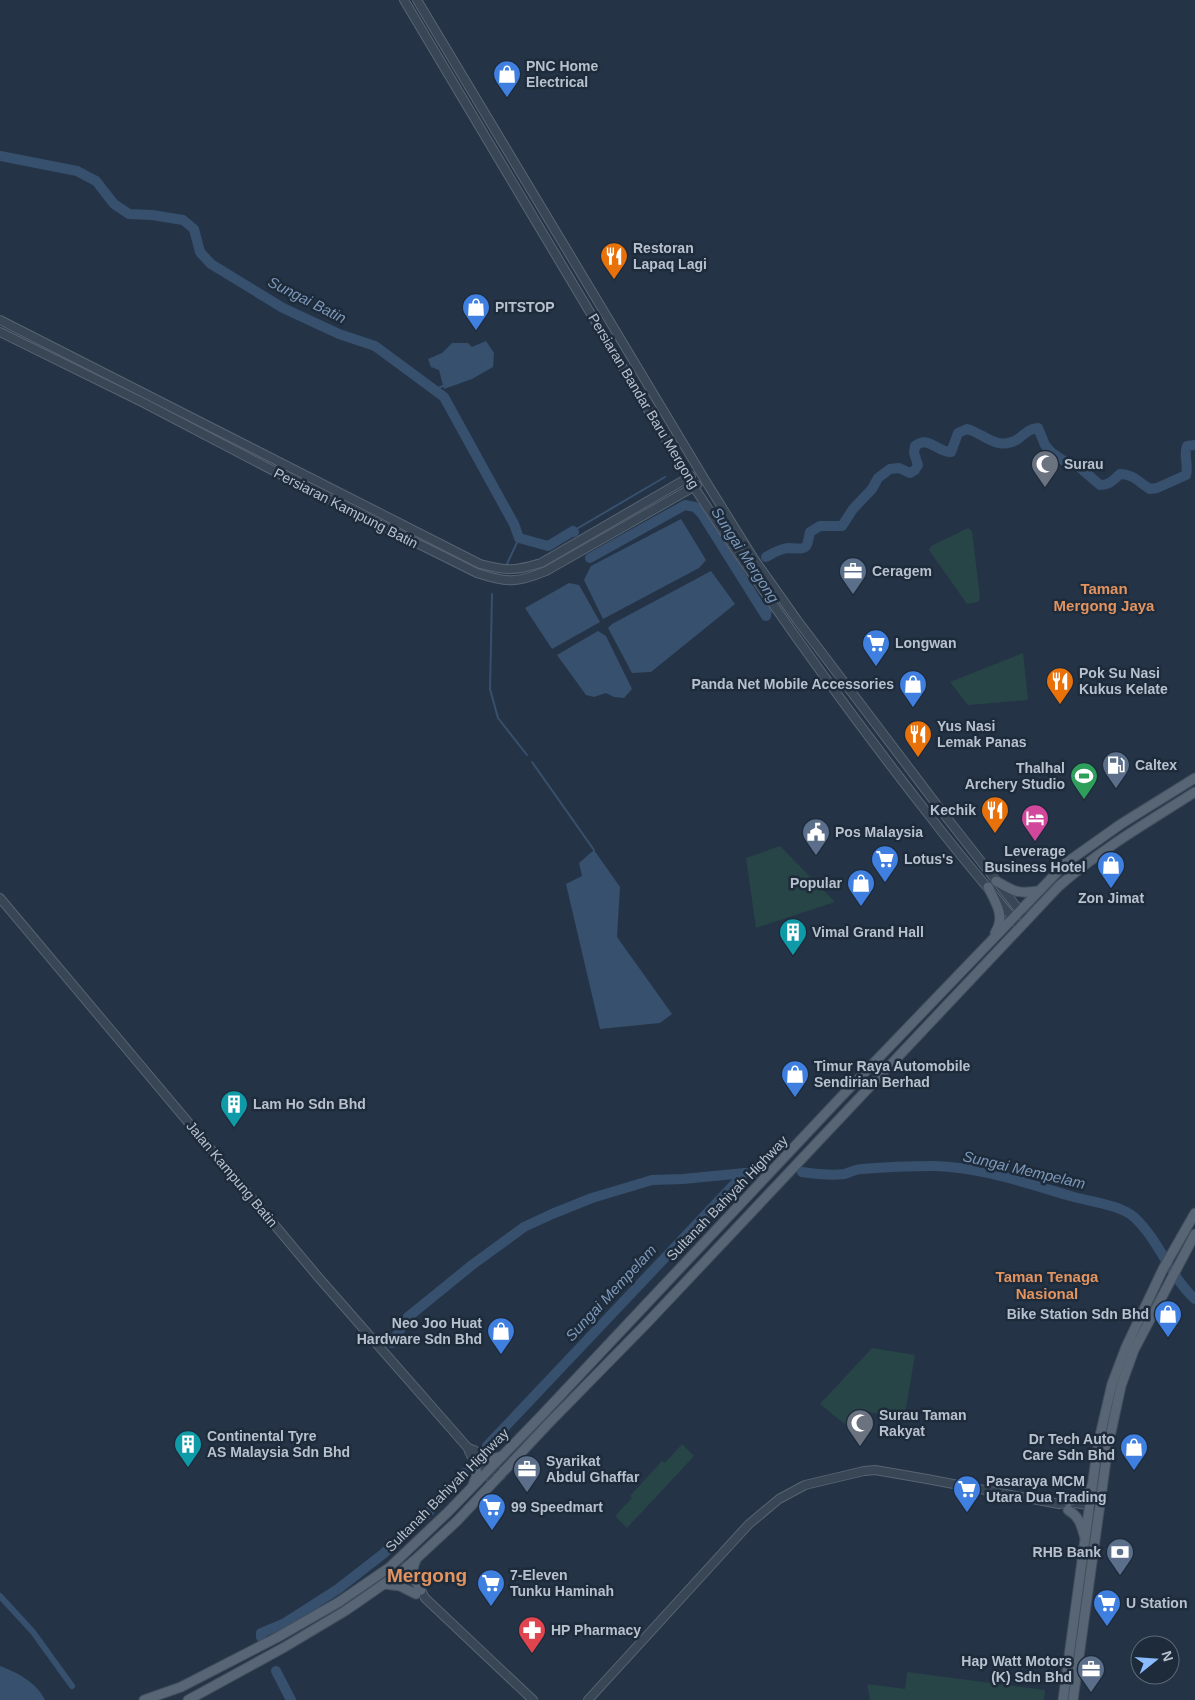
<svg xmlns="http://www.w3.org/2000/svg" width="1195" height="1700" viewBox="0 0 1195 1700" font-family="Helvetica,sans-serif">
<rect width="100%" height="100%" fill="#243446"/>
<g fill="#274447">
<polygon points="968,528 972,531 980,598 978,602 967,604 929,550 931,546"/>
<polygon points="1023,653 1028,700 968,705 950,682"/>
<polygon points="780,846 835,902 756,928 746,858"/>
<polygon points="872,1348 915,1355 904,1419 868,1412 852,1430 820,1404"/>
<polygon points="682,1444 694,1456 627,1528 615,1516 632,1498 630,1496 662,1461 665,1463"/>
<polygon points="907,1672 1045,1690 1044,1700 870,1700 867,1684 905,1689"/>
</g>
<g fill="#37506e">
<polygon points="486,341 494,353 493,367 472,379 444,389 439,370 431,367 428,359 442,353 452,343 468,343 472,347"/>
<polygon points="681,519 706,560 699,568 603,619 584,580 591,566"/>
<polygon points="711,571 735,604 651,672 632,673 608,628 612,624"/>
<polygon points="569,583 579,585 600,622 552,649 525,608"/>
<polygon points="598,631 606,636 632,689 624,698 614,697 606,693 594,697 586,695 557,655"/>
<polygon points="594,850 620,887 617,937 672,1014 660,1023 600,1029 566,884 582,876 579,863"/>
<path d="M0,1666C18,1673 36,1682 45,1700H0Z"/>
</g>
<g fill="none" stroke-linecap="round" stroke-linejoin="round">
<g stroke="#37506e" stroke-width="2">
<polyline points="434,390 445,385"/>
<polyline points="573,531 665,477"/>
<polyline points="507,564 519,538"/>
<polyline points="492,594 490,689 498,718 527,755"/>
<polyline points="532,762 594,850"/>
</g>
<polyline stroke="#37506e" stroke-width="6" points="0,1596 33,1632 72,1686"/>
<g stroke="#37506e" stroke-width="10">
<polyline points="0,156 77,171 96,181 114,204 129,214 152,215 183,220 194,229 200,252 211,264 283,308 339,334 375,346 444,397 514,524 519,538 548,546 573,531 574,532"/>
<path d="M766,557C773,553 781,548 789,548C808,549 806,550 810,532L820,526H842L853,509L872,489L878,478L890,469L899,468L910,473L915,470L918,465L914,453L915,446C929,435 936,452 951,452L958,433L967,429C985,434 998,452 1018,439C1025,434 1028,429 1038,428L1045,445L1051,452L1064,461L1078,466L1100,485C1110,485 1113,480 1120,474C1134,474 1139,483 1150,489L1157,488L1186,475C1189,465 1183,455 1187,446L1195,445"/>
<polyline points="590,558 685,505 695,507 702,514 766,616 767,609"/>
<path d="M802,1172C816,1174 830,1176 844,1174C850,1173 855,1169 862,1169C885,1167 910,1166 934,1166C982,1167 1028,1184 1074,1197C1092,1202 1120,1205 1134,1217C1160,1241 1170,1277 1195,1299"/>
<polyline points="392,1343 408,1317 472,1265 524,1227 552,1214 592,1198 652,1180 683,1179 745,1173"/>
<polyline points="487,1446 745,1173 762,1172"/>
<polyline points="261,1637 261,1633 285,1623 338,1589 383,1554 427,1514 464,1473"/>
<polyline points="276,1671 291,1700"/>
</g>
<g stroke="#586472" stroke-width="10">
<g id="tertiary">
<path d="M404,0L694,487C768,601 848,712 932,819C960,856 991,891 1020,927"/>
<polyline points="417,0 705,480 754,559 797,620 943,813 1027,920"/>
<path d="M0,320L480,564C507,571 515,571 541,563L691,476"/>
<path d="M0,332L144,403L314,492L477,573C507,583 517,583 546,571L697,485"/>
<path d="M0,898L319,1278L468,1448C471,1461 485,1471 494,1481"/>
<polyline points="468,1448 474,1450 501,1475"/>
<polyline points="395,1562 421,1590 425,1598 533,1700"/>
<polyline points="390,1567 412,1591"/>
<polyline points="588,1700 749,1524 779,1499 805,1485 864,1471 875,1470 927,1479 1059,1504 1068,1502 1100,1507"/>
</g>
</g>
<g stroke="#434f5e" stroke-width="11">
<g id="primary">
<path d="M996,881C1015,892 1017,894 1039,891"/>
<path d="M988,887C996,903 1006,917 995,933"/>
<polyline points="481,1456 493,1459 502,1456"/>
<polyline points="473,1485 477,1474 475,1462"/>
<polyline points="1068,1502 1084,1496 1092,1486"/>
<path d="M1068,1510C1078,1516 1081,1523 1084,1535"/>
<path d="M416,1560C410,1572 413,1579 421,1590"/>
<polyline points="384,1584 400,1586 416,1594"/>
<polyline points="144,1700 181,1687 278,1637 339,1602 390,1567 448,1512 541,1416 840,1098 1066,863 1121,824 1195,778"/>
<path d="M188,1700L283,1648L345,1611L397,1575L416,1559L457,1521L549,1423L647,1323L1059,886C1101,849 1148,822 1195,792"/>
<polyline points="1063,1700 1098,1444 1112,1384 1126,1347 1163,1269 1195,1213"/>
<polyline points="1073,1700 1108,1446 1121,1386 1134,1350 1195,1234"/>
</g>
</g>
<use href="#tertiary" stroke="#394655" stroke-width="8"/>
<use href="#primary" stroke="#576575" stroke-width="9"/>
</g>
<defs>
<g id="shop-pin" transform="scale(1.4375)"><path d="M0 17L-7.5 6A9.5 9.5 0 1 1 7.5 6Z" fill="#3f7fe0" stroke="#1e2b3b"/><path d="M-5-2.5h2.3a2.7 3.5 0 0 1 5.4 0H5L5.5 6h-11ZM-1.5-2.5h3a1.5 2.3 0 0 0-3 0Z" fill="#fff"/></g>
<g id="restaurant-pin" transform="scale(1.4375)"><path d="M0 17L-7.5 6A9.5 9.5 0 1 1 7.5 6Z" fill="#e8710a" stroke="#1e2b3b"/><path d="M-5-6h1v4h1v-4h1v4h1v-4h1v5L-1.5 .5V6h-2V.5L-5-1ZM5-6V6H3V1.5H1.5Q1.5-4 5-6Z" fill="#fff"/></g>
<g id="mosque-pin" transform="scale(1.4375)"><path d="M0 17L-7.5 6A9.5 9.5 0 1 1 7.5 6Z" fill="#6b7280" stroke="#1e2b3b"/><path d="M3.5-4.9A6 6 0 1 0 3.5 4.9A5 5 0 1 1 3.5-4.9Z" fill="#fff"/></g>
<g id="office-pin" transform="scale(1.4375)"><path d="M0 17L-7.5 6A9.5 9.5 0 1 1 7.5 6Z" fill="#5c6f8a" stroke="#1e2b3b"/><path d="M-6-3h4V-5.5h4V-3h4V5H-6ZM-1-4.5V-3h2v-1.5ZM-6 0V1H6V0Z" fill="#fff"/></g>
<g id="supermarket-pin" transform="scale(1.4375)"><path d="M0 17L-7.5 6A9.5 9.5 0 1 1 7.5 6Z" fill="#3f7fe0" stroke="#1e2b3b"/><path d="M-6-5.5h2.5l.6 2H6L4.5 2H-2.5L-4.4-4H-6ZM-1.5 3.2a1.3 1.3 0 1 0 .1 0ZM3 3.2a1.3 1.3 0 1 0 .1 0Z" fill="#fff"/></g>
<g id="fuel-pin" transform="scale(1.4375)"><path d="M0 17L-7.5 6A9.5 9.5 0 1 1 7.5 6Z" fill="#5c6f8a" stroke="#1e2b3b"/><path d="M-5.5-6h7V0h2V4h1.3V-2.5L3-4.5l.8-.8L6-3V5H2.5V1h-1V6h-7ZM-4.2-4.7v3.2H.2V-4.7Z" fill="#fff"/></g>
<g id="stadium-pin" transform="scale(1.4375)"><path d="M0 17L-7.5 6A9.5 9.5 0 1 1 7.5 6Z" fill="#2e9e5b" stroke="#1e2b3b"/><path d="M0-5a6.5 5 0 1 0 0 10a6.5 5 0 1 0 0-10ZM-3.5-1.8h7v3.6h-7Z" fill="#fff"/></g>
<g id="hotel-pin" transform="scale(1.4375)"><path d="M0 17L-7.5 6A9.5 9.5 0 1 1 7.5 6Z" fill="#d1479c" stroke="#1e2b3b"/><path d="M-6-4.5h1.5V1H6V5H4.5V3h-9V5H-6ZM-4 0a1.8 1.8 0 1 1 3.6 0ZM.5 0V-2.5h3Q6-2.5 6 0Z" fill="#fff"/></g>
<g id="civic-pin" transform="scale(1.4375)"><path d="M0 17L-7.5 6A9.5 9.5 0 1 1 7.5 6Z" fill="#5c6f8a" stroke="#1e2b3b"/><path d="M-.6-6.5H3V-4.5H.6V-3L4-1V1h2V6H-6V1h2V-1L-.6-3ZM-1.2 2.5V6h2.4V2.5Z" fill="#fff"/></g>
<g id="building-pin" transform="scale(1.4375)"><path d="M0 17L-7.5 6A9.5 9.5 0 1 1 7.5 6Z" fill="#0f9aa8" stroke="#1e2b3b"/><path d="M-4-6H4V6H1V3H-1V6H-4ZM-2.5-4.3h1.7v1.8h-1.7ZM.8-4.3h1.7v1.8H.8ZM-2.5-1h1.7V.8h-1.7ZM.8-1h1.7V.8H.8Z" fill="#fff"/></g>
<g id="bank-pin" transform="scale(1.4375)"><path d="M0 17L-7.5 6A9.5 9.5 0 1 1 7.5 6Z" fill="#5c6f8a" stroke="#1e2b3b"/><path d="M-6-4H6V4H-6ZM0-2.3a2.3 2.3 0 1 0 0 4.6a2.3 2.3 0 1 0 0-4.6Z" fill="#fff"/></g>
<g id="pharmacy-pin" transform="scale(1.4375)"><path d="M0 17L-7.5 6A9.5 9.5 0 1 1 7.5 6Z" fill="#e0444e" stroke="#1e2b3b"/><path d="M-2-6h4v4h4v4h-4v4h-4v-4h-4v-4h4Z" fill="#fff"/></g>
</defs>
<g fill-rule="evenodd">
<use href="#shop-pin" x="507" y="74"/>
<use href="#restaurant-pin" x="614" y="256"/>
<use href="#shop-pin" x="476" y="307"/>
<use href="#mosque-pin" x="1045" y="464"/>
<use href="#office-pin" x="853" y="571"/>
<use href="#supermarket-pin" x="876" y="643"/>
<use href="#restaurant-pin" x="1060" y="681"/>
<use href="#shop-pin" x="913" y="684"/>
<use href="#restaurant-pin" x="918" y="734"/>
<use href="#fuel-pin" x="1116" y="765"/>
<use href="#stadium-pin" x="1084" y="776"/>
<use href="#restaurant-pin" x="995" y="810"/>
<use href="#hotel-pin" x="1035" y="818"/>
<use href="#civic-pin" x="816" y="832"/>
<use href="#supermarket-pin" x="885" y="859"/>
<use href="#shop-pin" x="1111" y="865"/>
<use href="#shop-pin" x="861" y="883"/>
<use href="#building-pin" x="793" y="932"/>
<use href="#shop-pin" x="795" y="1074"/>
<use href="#building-pin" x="234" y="1104"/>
<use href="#shop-pin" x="1168" y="1314"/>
<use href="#shop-pin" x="501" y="1331"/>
<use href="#mosque-pin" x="860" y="1423"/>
<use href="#building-pin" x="188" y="1444"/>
<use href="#shop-pin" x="1134" y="1447"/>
<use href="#office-pin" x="527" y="1469"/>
<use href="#supermarket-pin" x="967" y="1489"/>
<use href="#supermarket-pin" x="492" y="1507"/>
<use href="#bank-pin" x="1120" y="1552"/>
<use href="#supermarket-pin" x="491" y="1583"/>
<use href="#supermarket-pin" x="1107" y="1603"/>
<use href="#pharmacy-pin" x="532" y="1630"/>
<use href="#office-pin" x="1091" y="1669"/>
</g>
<g text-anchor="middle" stroke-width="5" stroke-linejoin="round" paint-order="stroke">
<g font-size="14" font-weight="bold" fill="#b7c1ce" stroke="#1e2b3b" text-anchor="start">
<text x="526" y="71">PNC Home<tspan x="526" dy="16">Electrical</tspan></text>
<text x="633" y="253">Restoran<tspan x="633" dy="16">Lapaq Lagi</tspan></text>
<text x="495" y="312">PITSTOP</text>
<text x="1064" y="469">Surau</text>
<text x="872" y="576">Ceragem</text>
<text x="895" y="648">Longwan</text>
<text x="1079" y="678">Pok Su Nasi<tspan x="1079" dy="16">Kukus Kelate</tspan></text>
<text x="894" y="689" text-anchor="end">Panda Net Mobile Accessories</text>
<text x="937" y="731">Yus Nasi<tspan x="937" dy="16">Lemak Panas</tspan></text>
<text x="1135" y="770">Caltex</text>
<text x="1065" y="773" text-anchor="end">Thalhal<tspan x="1065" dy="16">Archery Studio</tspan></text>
<text x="976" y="815" text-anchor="end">Kechik</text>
<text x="835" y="837">Pos Malaysia</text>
<text x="1035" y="856" text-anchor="middle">Leverage<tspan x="1035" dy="16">Business Hotel</tspan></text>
<text x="904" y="864">Lotus's</text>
<text x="842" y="888" text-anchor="end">Popular</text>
<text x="1111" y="903" text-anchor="middle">Zon Jimat</text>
<text x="812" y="937">Vimal Grand Hall</text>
<text x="814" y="1071">Timur Raya Automobile<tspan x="814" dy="16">Sendirian Berhad</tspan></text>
<text x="253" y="1109">Lam Ho Sdn Bhd</text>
<text x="1149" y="1319" text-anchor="end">Bike Station Sdn Bhd</text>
<text x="482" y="1328" text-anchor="end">Neo Joo Huat<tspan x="482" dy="16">Hardware Sdn Bhd</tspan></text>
<text x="879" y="1420">Surau Taman<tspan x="879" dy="16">Rakyat</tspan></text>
<text x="207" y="1441">Continental Tyre<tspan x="207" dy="16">AS Malaysia Sdn Bhd</tspan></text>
<text x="1115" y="1444" text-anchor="end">Dr Tech Auto<tspan x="1115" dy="16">Care Sdn Bhd</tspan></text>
<text x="546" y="1466">Syarikat<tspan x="546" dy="16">Abdul Ghaffar</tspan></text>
<text x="986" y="1486">Pasaraya MCM<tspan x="986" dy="16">Utara Dua Trading</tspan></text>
<text x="511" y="1512">99 Speedmart</text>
<text x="1101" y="1557" text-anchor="end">RHB Bank</text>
<text x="510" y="1580">7-Eleven<tspan x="510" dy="16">Tunku Haminah</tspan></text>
<text x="1126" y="1608">U Station</text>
<text x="551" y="1635">HP Pharmacy</text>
<text x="1072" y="1666" text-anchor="end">Hap Watt Motors<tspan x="1072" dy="16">(K) Sdn Bhd</tspan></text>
</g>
<g font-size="14" fill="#b7c1ce" stroke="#1e2b3b">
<text transform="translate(644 401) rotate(59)" y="5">Persiaran Bandar Baru Mergong</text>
<text transform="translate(346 508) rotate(27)" y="5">Persiaran Kampung Batin</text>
<text transform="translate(232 1174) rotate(50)" y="5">Jalan Kampung Batin</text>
<text transform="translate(727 1198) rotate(-46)" y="5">Sultanah Bahiyah Highway</text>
<text transform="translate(447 1490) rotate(-45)" y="5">Sultanah Bahiyah Highway</text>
</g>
<g font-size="15" font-style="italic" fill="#7c98b8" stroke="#1e2b3b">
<text transform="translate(307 300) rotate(27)" y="5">Sungai Batin</text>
<text transform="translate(745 555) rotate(57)" y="5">Sungai Mergong</text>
<text transform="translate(1024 1170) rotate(13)" y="5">Sungai Mempelam</text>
<text transform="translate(611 1293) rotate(-47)" y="5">Sungai Mempelam</text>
</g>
<g font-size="15" font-weight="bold" fill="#e19360" stroke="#1e2b3b">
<text x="1104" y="594">Taman<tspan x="1104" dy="17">Mergong Jaya</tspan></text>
<text x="1047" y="1282">Taman Tenaga<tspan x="1047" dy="17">Nasional</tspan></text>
</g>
<g font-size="19" font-weight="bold" fill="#e19360" stroke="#1e2b3b">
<text x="427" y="1582">Mergong</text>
</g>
</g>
<g transform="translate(1155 1660) rotate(73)"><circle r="24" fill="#1e2b3b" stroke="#5b6776"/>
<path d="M0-4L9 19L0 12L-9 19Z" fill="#8bbcff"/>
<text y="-8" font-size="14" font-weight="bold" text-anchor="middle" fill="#b7c1ce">N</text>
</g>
</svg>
